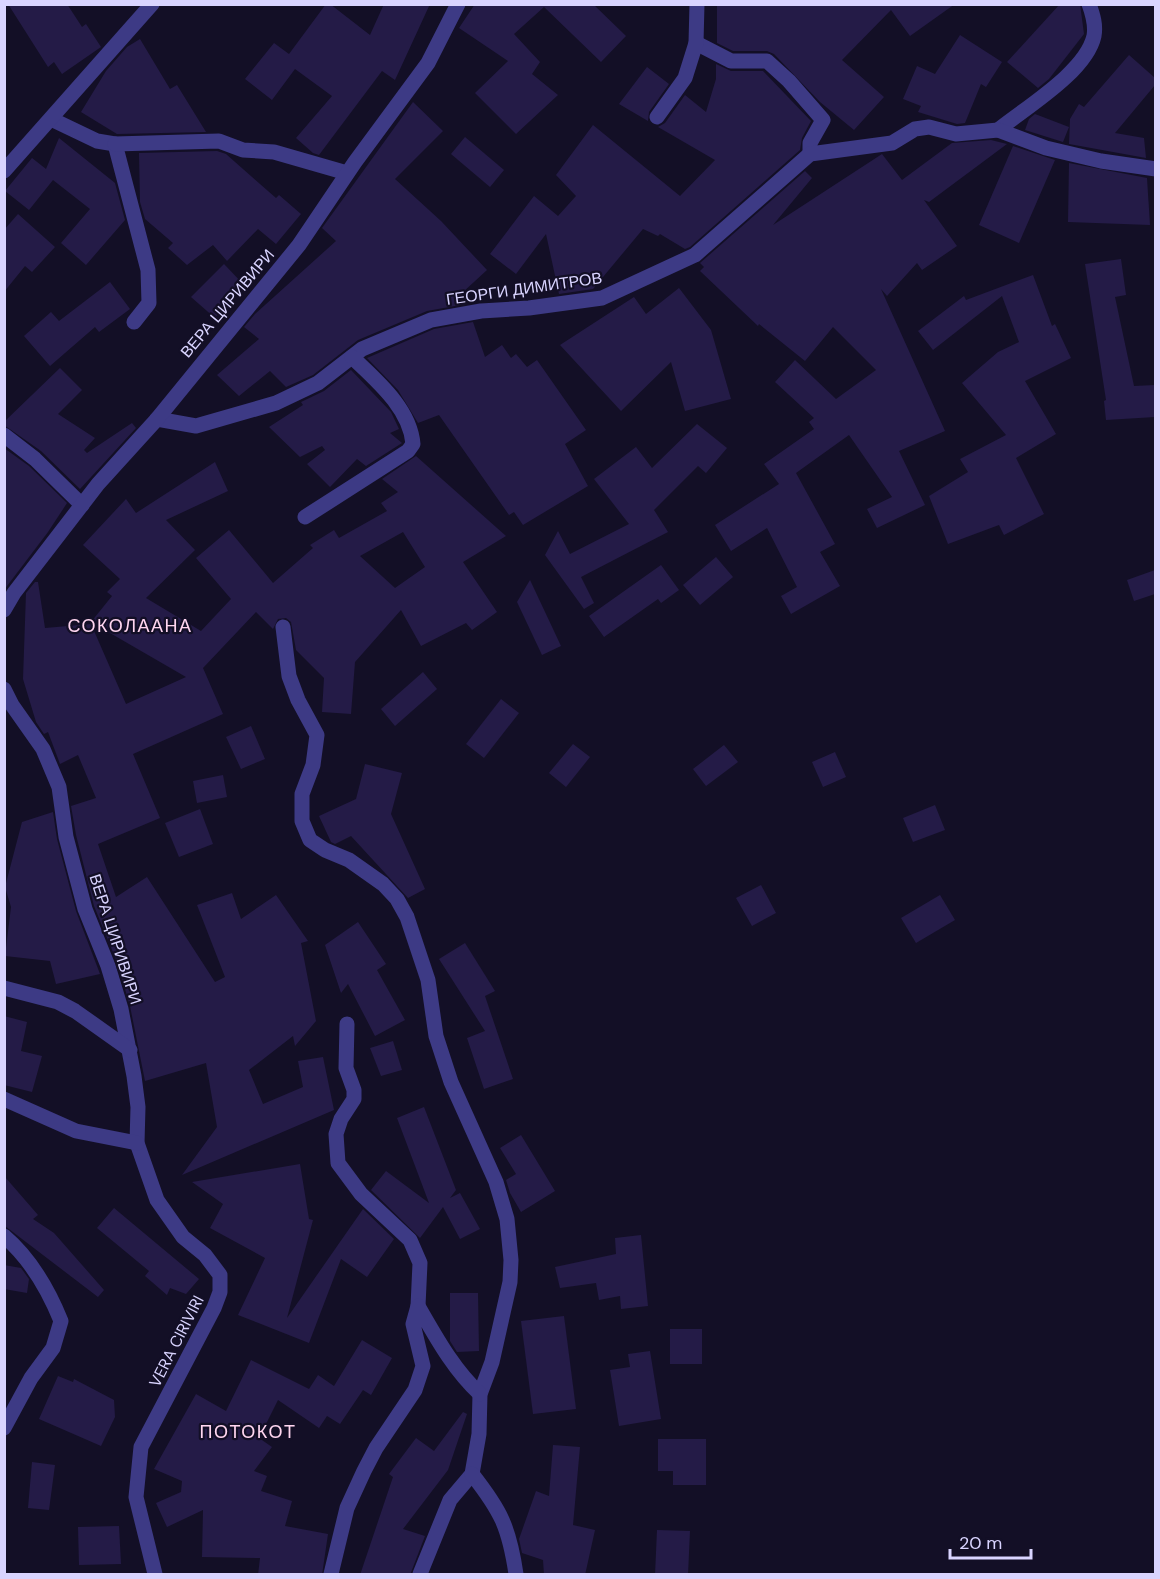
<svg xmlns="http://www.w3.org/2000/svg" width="1160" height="1579" viewBox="0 0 1160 1579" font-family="'DM Sans',sans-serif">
<rect width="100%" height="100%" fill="#130f26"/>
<g fill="#241b47" fill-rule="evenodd">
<polygon points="8,4 67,4 82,27 86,24 101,47 62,74 54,62 48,67"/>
<polygon points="326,4 330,4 370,35 384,4 430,4 395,80 382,71 319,155 313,153 296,138 332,96 295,69 272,100 245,79 274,43 289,54"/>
<polygon points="475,4 593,4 626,36 601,62 544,7 514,34 540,62 532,74 558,95 516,134 475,93 508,61 459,28"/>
<polygon points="717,4 955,4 910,36 891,10 842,60 884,97 854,130 820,102 774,54 767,51 733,51 717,43"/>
<polygon points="1060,4 1080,4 1084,34 1049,79 1038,88 1007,62"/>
<polygon points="960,35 1002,62 986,87 981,84 965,123 957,124 918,112 921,106 903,99 917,66 935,74"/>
<polygon points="140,39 170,89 177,85 206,132 117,134 81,112 106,71 127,47"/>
<polygon points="1129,55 1155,78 1155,85 1115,133 1144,138 1146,158 1069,144 1070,119 1079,104 1084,107"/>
<polygon points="716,64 731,71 763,71 811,121 802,138 800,150 690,247 685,249 660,234 658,236 643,229 593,289 559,294 546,234 516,274 490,254 534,196 558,216 576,196 556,175 593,125 680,196 715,160 658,127 665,123 685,95 706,112 716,79"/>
<polygon points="647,67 669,84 649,112 648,121 619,104"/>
<polygon points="413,102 443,131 395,179 441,221 487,270 462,293 466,304 427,311 358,340 313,375 286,387 270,371 239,396 217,375 259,339 244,327 255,314 336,241 322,228"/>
<polygon points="1035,114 1069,127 1063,142 1025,130 1029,119"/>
<polygon points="465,137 504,170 490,187 451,154"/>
<polygon points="59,138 115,183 125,220 86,265 61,243 90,209 53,180 29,210 5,191 32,158 46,169"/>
<polygon points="991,140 1007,144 929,202 924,200 957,246 922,270 917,263 887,296 881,289 945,431 899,451 925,505 877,528 867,509 892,497 849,435 796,473 835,544 820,552 840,586 791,614 781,596 797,587 767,528 731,551 715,525 779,484 764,464 814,429 809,422 814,418 775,382 795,360 836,399 876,370 833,327 805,361 759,324 758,326 700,271 704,267 700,263 805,171 812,178 773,225 882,154 902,180 952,143"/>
<polygon points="1013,146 1055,160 1019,243 979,225"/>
<polygon points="217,151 226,154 276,198 279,195 301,214 276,244 258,229 227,261 213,245 187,265 168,248 173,243 145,219 140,202 139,153"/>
<polygon points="1069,163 1147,178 1150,225 1068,222"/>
<polygon points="18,214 55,247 32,272 25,266 4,292 4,230"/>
<polygon points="1121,259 1126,295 1115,297 1134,386 1155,385 1155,417 1106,420 1104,401 1106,400 1085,264"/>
<polygon points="224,264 243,284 215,318 191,297"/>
<polygon points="1033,275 1052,326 1055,324 1071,358 1025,381 1056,434 1016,458 1044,514 1004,535 999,525 948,544 929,496 968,472 960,459 1006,435 962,383 998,352 1019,342 1002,296 933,350 918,331 964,296 966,300"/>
<polygon points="110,282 130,309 99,332 95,327 50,366 24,336 51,312 59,321"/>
<polygon points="679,288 711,330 731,399 685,411 671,362 621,411 560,345 634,297 646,314"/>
<polygon points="473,322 485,357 502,345 511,358 516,354 527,367 537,360 586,430 565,444 588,486 523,525 514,512 509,515 439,415 418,423 398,390 367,358 434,329"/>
<polygon points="60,368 82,390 58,414 95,438 84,450 87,453 132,423 136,428 80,489 41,451 4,425 4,422"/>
<polygon points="351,370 391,412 399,429 390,433 402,443 366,466 357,459 330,487 307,464 325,450 322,446 300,457 269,427 303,405 301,402 324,391"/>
<polygon points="697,424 727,448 706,473 698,466 654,510 668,532 581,577 594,603 584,609 545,555 558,531 570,554 629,524 594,479 636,447 652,468"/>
<polygon points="4,448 29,466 67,503 48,532 4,590"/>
<path d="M416,456L506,536L463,562L497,612L472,630L466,623L421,646L401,610L355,662L351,714L322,712L324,678L296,650L291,622L286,618L278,619L273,629L256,612L203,668L223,714L133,754L160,818L98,844L116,897L147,877L215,982L225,977L197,905L232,893L241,919L276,895L308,941L301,943L316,1021L295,1046L293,1036L249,1070L263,1104L303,1087L298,1061L323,1057L334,1110L182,1175L217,1127L206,1063L145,1081L130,1006L117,962L94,906L76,835L71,806L96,798L78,755L60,764L48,732L44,734L36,722L23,679L26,593L35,582H38L45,628L91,624L126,704L186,677L91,622L112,596L107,592L120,579L83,545L126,499L136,513L215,462L228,491L166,520L195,550L146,598L201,631L231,599L196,558L229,530L273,583L313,548L310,545L334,530L339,538L387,511L381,503L398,492L382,479ZM403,532L425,567L395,588L360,556Z"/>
<polygon points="716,557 733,577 700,605 683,585"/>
<polygon points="661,565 679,590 661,603 658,599 604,637 589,616"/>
<polygon points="1155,570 1155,594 1134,601 1127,580"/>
<polygon points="530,580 561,646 542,655 517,602"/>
<polygon points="423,672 437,689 395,726 381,709"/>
<polygon points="501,699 519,713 484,758 466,744"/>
<polygon points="251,726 265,759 241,769 226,737"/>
<polygon points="573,744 590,757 566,787 549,773"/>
<polygon points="724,745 738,762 706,786 693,769"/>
<polygon points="835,752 846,777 823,787 812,762"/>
<polygon points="365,764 402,773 391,814 425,889 408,898 351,836 335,844 331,842 319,816 356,799"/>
<polygon points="223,775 227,797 197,803 193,781"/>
<polygon points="935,805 945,830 913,842 903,818"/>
<polygon points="200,809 213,844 179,857 165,823"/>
<polygon points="53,812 57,839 76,911 100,974 56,984 50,961 5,956 11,907 5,887 22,822"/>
<polygon points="761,885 776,913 752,926 736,898"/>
<polygon points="940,895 955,920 916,943 901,918"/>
<polygon points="358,922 386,964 377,970 405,1020 375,1036 348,984 341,993 325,945"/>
<polygon points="465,943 495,991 485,996 513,1079 484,1089 467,1038 485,1031 439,959"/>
<polygon points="4,1016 27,1022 21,1051 42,1056 32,1092 4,1085"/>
<polygon points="393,1041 402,1070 381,1076 370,1048"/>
<polygon points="424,1107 456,1190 450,1198 460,1193 480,1229 460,1239 443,1207 420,1238 371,1190 386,1171 429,1203 397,1118"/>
<polygon points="521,1135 555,1191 521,1212 510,1193 506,1180 516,1174 500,1148"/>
<polygon points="300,1164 309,1219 313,1220 287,1318 363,1209 394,1239 367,1277 341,1259 309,1343 238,1315 265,1258 210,1228 223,1204 192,1182"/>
<polygon points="5,1177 38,1215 33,1219 54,1233 104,1290 98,1297 5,1226"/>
<polygon points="114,1208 199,1279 186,1294 170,1288 167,1295 145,1276 149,1271 97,1228"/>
<polygon points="641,1235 648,1306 621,1309 620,1296 599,1300 596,1283 560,1288 555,1267 616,1254 615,1238"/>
<polygon points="4,1265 21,1268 29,1279 27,1293 4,1289"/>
<polygon points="450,1293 478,1293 479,1351 457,1352 450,1341"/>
<polygon points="564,1316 576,1409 533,1414 521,1321"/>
<rect x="670" y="1329" width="32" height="35"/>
<polygon points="362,1340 392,1358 371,1395 363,1390 340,1424 327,1416 319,1428 278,1400 259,1438 272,1447 254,1471 267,1476 261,1491 292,1501 285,1526 328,1534 322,1575 258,1575 260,1558 202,1557 203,1510 167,1527 156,1503 181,1492 182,1481 154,1469 196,1394 226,1411 251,1360 309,1389 318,1375 334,1386"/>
<polygon points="650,1351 661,1419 619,1426 610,1370 630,1367 628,1354"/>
<polygon points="58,1376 73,1382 74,1379 114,1400 115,1417 101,1446 39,1419"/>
<polygon points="463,1412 467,1414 448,1470 403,1529 425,1536 410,1575 360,1575 393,1477 389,1474 416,1438 434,1451"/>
<polygon points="658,1439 706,1439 706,1485 673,1485 673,1471 658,1471"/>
<polygon points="553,1445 580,1447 573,1525 595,1530 585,1575 544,1575 543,1560 522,1553 519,1539 536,1491 549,1496"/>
<polygon points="32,1462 55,1465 49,1510 28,1508"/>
<polygon points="119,1526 121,1564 79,1565 78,1527"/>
<polygon points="657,1530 690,1531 688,1575 655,1575"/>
</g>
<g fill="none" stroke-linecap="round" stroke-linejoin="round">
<g stroke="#3d3a85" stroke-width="15">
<polyline points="696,43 731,61 767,61 789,81 823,120 810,143 810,154"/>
<polyline points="657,117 685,78 696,43 697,4"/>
<polyline points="51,119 97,141 115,144 148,270 149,303 134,322"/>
<path d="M998,130C1025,108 1086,72 1094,36C1096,25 1093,15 1089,4"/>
<polyline points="115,144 219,141 243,150 274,152 347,173"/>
<polyline points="4,171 152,4"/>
<polyline points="157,419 196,426 276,403 318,383 362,349 431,320 481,311 529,308 602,298 695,255 810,154 892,143 915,129 929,127 956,134 998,130 1046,148 1101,161 1156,169"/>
<polyline points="4,435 35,459 82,505"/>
<path d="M305,517L408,451L413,444C410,408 376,380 352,357"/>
<polyline points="4,610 14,593 98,484 157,419 299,245 355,162 428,63 458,4"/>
<polyline points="283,627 289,676 298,700 317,735 313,765 302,794 302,821 310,840 325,850 349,860 383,884 397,899 407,917 428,980 436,1036 451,1082 496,1182 507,1219 511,1260 510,1282 492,1362 480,1394 479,1434 472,1474 450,1500 420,1574"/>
<polyline points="4,689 12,705 43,749 59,787 66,837 85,909 108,966 121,1009 134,1076 138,1107 137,1143 157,1200 183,1237 205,1255 220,1275 220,1292 214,1308 141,1447 136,1497 155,1574"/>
<polyline points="4,988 58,1002 75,1011 130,1050"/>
<polyline points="347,1024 346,1068 354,1090 354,1099 341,1119 336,1134 338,1163 361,1194 410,1240 420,1263 418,1306"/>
<polyline points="4,1099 76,1131 137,1143"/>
<path d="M4,1236C31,1259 48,1289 61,1321L53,1348L31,1378L4,1428"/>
<path d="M472,1474C501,1511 509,1527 516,1574"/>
<path d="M331,1574L347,1508L364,1471L376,1448L415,1390L423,1366L413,1324L418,1306C436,1337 453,1369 480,1394"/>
</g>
</g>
<g text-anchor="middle" stroke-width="4.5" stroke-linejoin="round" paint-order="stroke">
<g font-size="16" fill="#d9d4ff" stroke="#130f26">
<text transform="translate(524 288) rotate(-8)" y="6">ГЕОРГИ ДИМИТРОВ</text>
<text transform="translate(227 303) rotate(-50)" y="6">ВЕРА ЦИРИВИРИ</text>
<text transform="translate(116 939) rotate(72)" y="6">ВЕРА ЦИРИВИРИ</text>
<text transform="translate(176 1341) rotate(-63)" y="6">VERA CIRIVIRI</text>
</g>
<g font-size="18" letter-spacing="1.5" fill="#ffd6f0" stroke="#130f26">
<text x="130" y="632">СОКОЛААНА</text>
<text x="248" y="1438">ПОТОКОТ</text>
</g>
</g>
<rect width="1160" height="1579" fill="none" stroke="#d9d4ff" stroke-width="12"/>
<path d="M950 1549v9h81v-9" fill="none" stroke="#d9d4ff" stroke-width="3"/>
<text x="959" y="1549" font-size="18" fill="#d9d4ff" stroke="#130f26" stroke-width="4.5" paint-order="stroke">20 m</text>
</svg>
